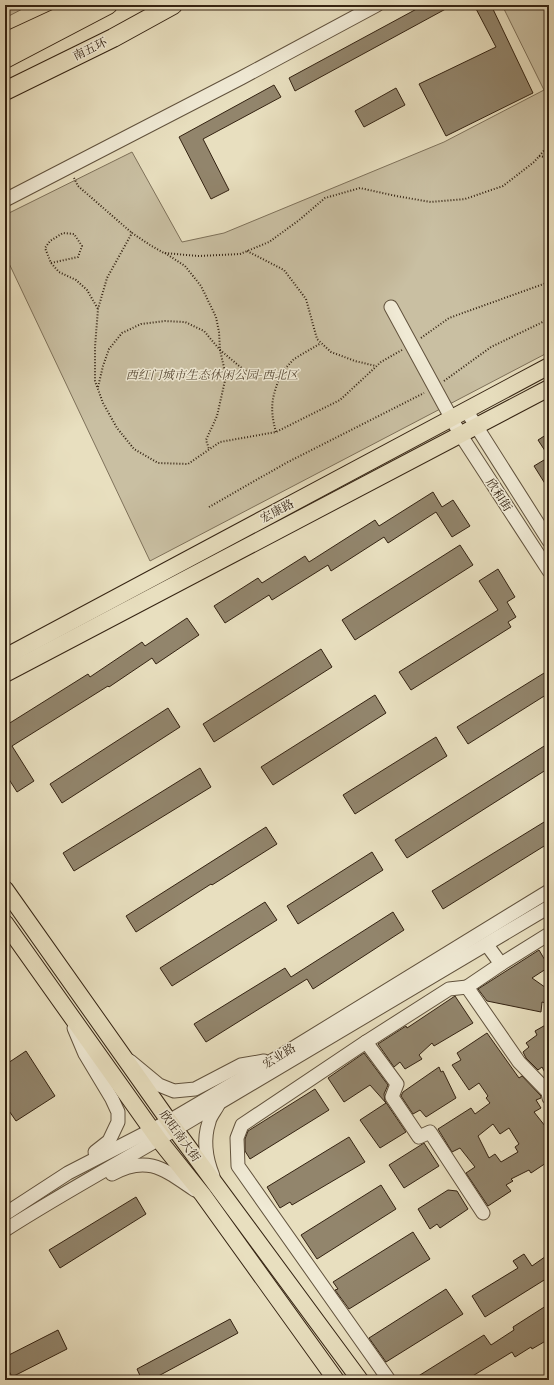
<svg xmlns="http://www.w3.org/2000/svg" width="554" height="1385" viewBox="0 0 554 1385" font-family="'Old Standard TT','Noto Serif SC',serif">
<rect width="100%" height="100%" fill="#e8dfbf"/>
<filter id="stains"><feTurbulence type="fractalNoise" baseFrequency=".005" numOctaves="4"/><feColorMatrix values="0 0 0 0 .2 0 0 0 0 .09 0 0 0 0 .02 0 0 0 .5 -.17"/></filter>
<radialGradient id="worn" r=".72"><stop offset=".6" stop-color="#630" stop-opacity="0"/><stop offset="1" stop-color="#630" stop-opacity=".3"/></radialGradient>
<g fill="#c9bfa2" stroke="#7e715a">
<polygon points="5,5 30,5 5,18"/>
<polygon points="502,5 549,5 549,352 150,561 5,255 5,215 132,152 182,242 224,233 444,142 544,90"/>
</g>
<g fill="#92856c" stroke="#342312" fill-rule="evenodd">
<polygon points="424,5 453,5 295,91 289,78"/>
<polygon points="474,5 491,5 533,93 446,136 419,84 496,47"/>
<polygon points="274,85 281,97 203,139 229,190 211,199 179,137"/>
<polygon points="396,88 405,105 364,127 355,111"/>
<polygon points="549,433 549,490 534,466 549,457 538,440"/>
<polygon points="433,492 442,507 453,500 470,526 452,537 436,512 388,543 384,537 331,571 328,565 272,600 269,595 225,623 214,606 258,578 262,583 305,556 309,562 375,520 379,526"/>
<polygon points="460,545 473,565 355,640 342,620"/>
<polygon points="498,569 515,597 507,602 516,617 508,622 511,627 411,690 399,672 498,610 479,581"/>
<polygon points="187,618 199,635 156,664 152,658 109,687 108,686 12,746 34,781 17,792 5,773 5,726 88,674 90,677 142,642 145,646"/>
<polygon points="321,649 332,667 214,742 203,724"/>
<polygon points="549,670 549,693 468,744 457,727"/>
<polygon points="375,695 386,713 273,785 261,767"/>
<polygon points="168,708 180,727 62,803 50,784"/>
<polygon points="436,737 447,756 355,814 343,795"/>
<polygon points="549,743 549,768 407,858 395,840"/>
<polygon points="200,768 211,787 74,871 63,853"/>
<polygon points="549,819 549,843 443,909 432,891"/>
<polygon points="266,827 277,844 212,885 211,884 136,932 126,916"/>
<polygon points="372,852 383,870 298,924 287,906"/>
<polygon points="265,902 277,920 172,986 160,968"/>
<polygon points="393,912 404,930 313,989 307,979 206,1042 194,1024 285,968 291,977"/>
<polygon points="539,950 549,967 532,978 549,990 549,1004 542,1002 541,1012 487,1001 478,989"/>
<polygon points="455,996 473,1023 434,1046 432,1043 419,1055 422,1059 405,1069 400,1062 394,1067 378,1044 406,1026 407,1028"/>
<polygon points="549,1023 549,1080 542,1067 538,1070 526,1058 523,1052 529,1047 526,1043 537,1035 535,1031"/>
<path d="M487,1033L519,1078L522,1076L541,1096V1098L536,1100L541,1108L534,1112L549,1131V1161L531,1173L529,1170L511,1179L513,1181L506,1185L511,1191L488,1206L466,1173L475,1167L460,1148L452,1152L438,1129L471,1108L475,1114L490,1103L486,1098L488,1096L479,1083L469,1090L452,1065L461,1060L457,1053ZM493,1124L500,1134L509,1128L519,1144L515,1147L518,1152L501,1162L495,1154L489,1158L478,1136Z"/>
<polygon points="26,1051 55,1096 16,1121 5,1105 5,1065"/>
<polygon points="364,1053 388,1085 384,1094 385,1101 406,1132 380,1148 360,1120 386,1103 370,1085 344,1102 328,1078"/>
<polygon points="439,1067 441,1072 443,1071 456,1098 426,1117 420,1110 413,1114 401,1096 403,1092"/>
<polygon points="315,1089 329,1110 250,1159 245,1151 245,1139 248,1131"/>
<polygon points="349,1137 365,1162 292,1205 290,1202 280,1208 267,1187"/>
<polygon points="424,1143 439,1166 404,1188 389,1165"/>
<polygon points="381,1185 396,1209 317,1259 301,1235"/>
<polygon points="448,1190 457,1191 468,1209 440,1228 437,1224 430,1229 418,1209"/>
<polygon points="136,1197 146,1214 60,1268 49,1250"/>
<polygon points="413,1232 430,1259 349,1309 335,1290 338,1289 333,1282"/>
<polygon points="524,1254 532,1266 549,1254 549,1277 485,1317 472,1296 518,1268 513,1261"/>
<polygon points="446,1289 463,1314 386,1362 369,1338"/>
<polygon points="549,1304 549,1339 532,1349 531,1347 515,1357 512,1352 466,1380 412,1380 484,1335 491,1345 514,1330 513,1327"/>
<polygon points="230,1319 238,1333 151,1380 142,1380 137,1369"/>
<polygon points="58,1330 67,1349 12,1377 5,1363 5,1357"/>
</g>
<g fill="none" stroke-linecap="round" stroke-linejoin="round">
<g stroke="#61523d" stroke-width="15">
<g id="minor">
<polyline points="5,200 241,78 377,5"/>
<polyline points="391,307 460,434 549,571"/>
<polyline points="466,410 549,541"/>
<polyline points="487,945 501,964 467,987 519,1062 548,1092 549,1098"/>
<polyline points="501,964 549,934"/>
<polyline points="467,987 449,989 366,1042 397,1084 392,1097 419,1137 430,1132 483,1213"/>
<polyline points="74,1028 85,1054 112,1099 118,1112 118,1122 109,1141 95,1152"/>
<polyline points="366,1042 242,1125 237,1138 238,1166 389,1380"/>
<polyline points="130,1061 159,1085 174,1091 195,1089 241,1065 264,1061"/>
<path d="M112,1174C148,1154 165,1170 195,1190"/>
<path d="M213,1176C206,1159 203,1140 209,1122C210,1116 215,1111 218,1105"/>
<polyline points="5,1214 68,1173 169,1121 280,1056 549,891"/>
<path d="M5,1230C75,1185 149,1147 219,1103L549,907"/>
</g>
</g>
<g stroke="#342312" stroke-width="18">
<g id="major">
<polyline points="5,657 549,366"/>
<polyline points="5,674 549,388"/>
<polyline points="5,889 169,1121 360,1380"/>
<polyline points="5,923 159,1140 203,1195 336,1380"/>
</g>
</g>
<g stroke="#342312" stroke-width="20">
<g id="highway">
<polyline points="5,42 72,11"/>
<polyline points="5,59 108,5"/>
<polyline points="5,91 113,38 173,5"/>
</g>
</g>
<g stroke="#342312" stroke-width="2" stroke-dasharray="1 2" stroke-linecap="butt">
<polyline points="539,156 549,158"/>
<polyline points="74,178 78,186 132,233"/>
<polyline points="247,251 284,270 306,299 317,339 331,352 355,361 376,366"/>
<polyline points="165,253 185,266 201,286 216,317 219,332 220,350 244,370 260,376 282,372 294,359 321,343"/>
<polyline points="51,263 78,257 82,246 74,234 63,233 50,241 45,248 51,263 59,272 76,280 87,290 98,309"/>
<polyline points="421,338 449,318 549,282"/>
<polyline points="402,350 381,362 340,400 276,432 220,442 188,464 158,463 134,449 117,428 103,403 95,381 95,347 98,309 107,278 132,233 150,245 164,253 199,256 240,254 269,242 298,221 325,198 360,188 396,196 431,202 465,199 503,186 534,162 549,145"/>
<polyline points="444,381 491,347 549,319"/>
<polyline points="98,387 103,366 109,349 122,333 141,324 165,321 185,322 204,331 220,350 226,376 217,416 206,440 209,449"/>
<path d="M276,432C269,407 272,396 282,372"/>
<polyline points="209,507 286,463 424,393"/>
</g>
<use href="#minor" stroke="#f0ead5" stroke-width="13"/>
<use href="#major" stroke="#e8dfbf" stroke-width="16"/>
<use href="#highway" stroke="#e8dfbf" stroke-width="18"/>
</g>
<g text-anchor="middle" stroke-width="3" stroke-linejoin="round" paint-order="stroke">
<g font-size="12" fill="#342312" stroke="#f0ead5">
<text transform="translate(90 49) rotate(-26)" y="4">南五环</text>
<text transform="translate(499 495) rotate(57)" y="4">欣和街</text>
<text transform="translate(277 511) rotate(-28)" y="4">宏康路</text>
<text transform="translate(279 1056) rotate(-31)" y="4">宏业路</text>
<text transform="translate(180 1136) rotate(54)" y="4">欣旺南大街</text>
</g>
<g font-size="12" font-style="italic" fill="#594a36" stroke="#f0ead5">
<text x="212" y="379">西红门城市生态休闲公园-西北区</text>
</g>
</g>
<rect width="554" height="1385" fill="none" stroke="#e8dfbf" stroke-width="20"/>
<rect x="6" y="6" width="542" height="1373" fill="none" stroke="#342312" stroke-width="2"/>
<rect x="10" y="10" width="534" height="1365" fill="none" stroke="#342312"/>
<rect width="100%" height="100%" filter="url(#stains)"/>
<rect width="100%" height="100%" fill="url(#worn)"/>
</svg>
